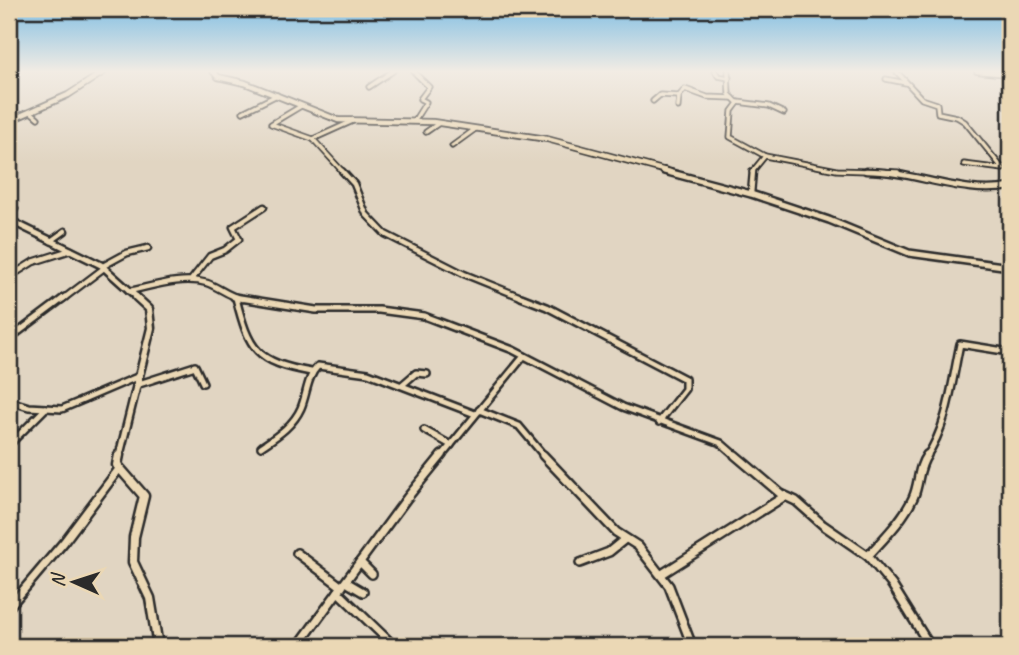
<svg xmlns="http://www.w3.org/2000/svg" width="1019" height="655" viewBox="0 0 1019 655" font-family="Caveat,sans-serif">
<rect width="100%" height="100%" fill="#e1d5c2"/>
<filter id="ink" filterUnits="userSpaceOnUse"><feTurbulence type="fractalNoise" baseFrequency=".0143" numOctaves="2"/><feDisplacementMap in="SourceGraphic" scale="14" xChannelSelector="R" yChannelSelector="G"/><feConvolveMatrix kernelMatrix="1 2 1 2 8 2 1 2 1" color-interpolation-filters="sRGB"/></filter>
<g filter="url(#ink)">
<g fill="none" stroke-linecap="round" stroke-linejoin="round">
<g stroke="#5c8a95" stroke-width="2">
<polyline points="218,74 240,80"/>
<polyline points="275,92 292,99"/>
</g>
<g stroke="#2b2b2b" stroke-width="7">
<g id="minor-far3">
<polyline points="413,71 429,87 420,99 426,102 414,121"/>
<polyline points="715,71 718,76 729,78"/>
<polyline points="728,71 729,94 738,103 732,111 730,137 765,156 752,172"/>
<polyline points="896,71 922,99 937,104 938,113 957,117 965,122 1003,169 964,164"/>
<polyline points="886,79 906,83"/>
<polyline points="369,87 393,71"/>
<polyline points="653,101 660,95 679,96"/>
<polyline points="738,102 769,106 784,113"/>
<polyline points="301,106 271,124 313,139 343,172"/>
<polyline points="678,107 679,96 685,89 707,97 733,98"/>
<polyline points="31,112 38,118"/>
<polyline points="243,112 277,95"/>
<polyline points="426,132 439,123"/>
<polyline points="313,139 353,121"/>
<polyline points="452,146 474,130"/>
<polyline points="765,156 837,170 898,172"/>
</g>
</g>
<g stroke="#2b2b2b" stroke-width="9">
<g id="minor-far2">
<polyline points="342,171 354,184 366,214 385,234 464,274 526,299"/>
<path d="M866,171C914,171 962,196 1010,187"/>
<polyline points="751,194 753,171"/>
<polyline points="9,208 15,209"/>
<polyline points="51,241 65,231"/>
<polyline points="103,266 127,253 148,248"/>
<polyline points="9,277 33,262 71,250"/>
<polyline points="192,279 210,256 225,250 239,239 233,227 264,207"/>
<path d="M129,291C154,286 182,276 207,283C219,287 229,297 243,299"/>
<polyline points="63,299 104,268"/>
</g>
</g>
<g stroke="#2b2b2b" stroke-width="10">
<g id="minor-far1">
<polyline points="234,297 316,310 379,310 424,316 513,350 623,407 721,443 737,457"/>
<polyline points="521,297 547,307 685,379 685,389 659,422"/>
<path d="M236,298C249,350 256,362 311,372"/>
<polyline points="9,339 65,297"/>
<polyline points="9,368 9,381"/>
<polyline points="136,385 195,366 203,383"/>
<polyline points="402,385 416,373 427,374"/>
<polyline points="9,401 29,407 62,409 137,377"/>
<polyline points="479,410 519,426 545,457"/>
<polyline points="424,430 451,445"/>
<polyline points="9,445 46,408"/>
<path d="M261,447C277,436 293,426 301,408C307,394 307,377 318,366L368,373L475,414"/>
<polyline points="441,457 524,356"/>
<path d="M926,457C948,426 952,381 960,344L1010,352"/>
</g>
</g>
<g stroke="#2b2b2b" stroke-width="12">
<g id="minor">
<polyline points="543,455 616,532 638,546 669,586 692,646"/>
<polyline points="735,455 781,494 796,501 823,525 868,556"/>
<path d="M927,455C917,469 920,483 913,498C903,520 884,538 868,556L892,585L930,646"/>
<polyline points="297,553 342,587"/>
<polyline points="360,562 372,574"/>
<polyline points="580,563 609,552 625,539"/>
<polyline points="662,574 785,496"/>
<polyline points="346,582 363,592"/>
<polyline points="338,592 394,646"/>
<polyline points="9,607 64,542 119,469"/>
<polyline points="298,646 407,498 442,455"/>
</g>
</g>
<g stroke="#2b2b2b" stroke-width="8">
<g id="tertiary-far3">
<polyline points="213,71 218,77 245,83 338,120 433,122 547,139 670,172"/>
<polyline points="977,71 1010,74"/>
<polyline points="9,121 68,95 105,71"/>
</g>
</g>
<g stroke="#2b2b2b" stroke-width="10">
<g id="tertiary-far2">
<polyline points="664,171 751,194 829,220 909,253 1010,267"/>
<polyline points="9,220 101,265 139,299"/>
</g>
</g>
<g stroke="#2b2b2b" stroke-width="11">
<polyline id="tertiary-far1" points="119,457 151,328 149,309 136,297"/>
</g>
<g stroke="#2b2b2b" stroke-width="13">
<polyline id="tertiary" points="119,455 117,465 144,496 134,537 133,562 150,598 158,646"/>
</g>
<use href="#minor-far3" stroke="#ebd8b5" stroke-width="3.5"/>
<use href="#minor-far2" stroke="#ebd8b5" stroke-width="4.5"/>
<use href="#minor-far1" stroke="#ebd8b5" stroke-width="5"/>
<use href="#minor" stroke="#ebd8b5" stroke-width="7"/>
<use href="#tertiary-far3" stroke="#ebd8b5" stroke-width="4.5"/>
<use href="#tertiary-far2" stroke="#ebd8b5" stroke-width="5"/>
<use href="#tertiary-far1" stroke="#ebd8b5" stroke-width="6"/>
<use href="#tertiary" stroke="#ebd8b5" stroke-width="8"/>
</g>
</g>
<linearGradient id="sky" x2="0" y2="1"><stop stop-color="#7dbde3"/><stop offset="0.44" stop-color="#f2ece4"/><stop offset="1" stop-color="#f2ece4" stop-opacity="0"/></linearGradient>
<rect width="1019" height="162" fill="url(#sky)"/>
<rect width="1019" height="655" fill="none" stroke="#ebd8b5" stroke-width="35"/>
<rect x="18" y="18" width="984" height="620" fill="none" stroke="#2b2b2b" stroke-width="2.5" filter="url(#ink)"/>
<g transform="translate(74 582) rotate(273)" stroke="#ebd8b5" stroke-width="5" paint-order="stroke">
<path d="M0-5L12 26L0 18L-12 26Z" fill="#2b2b2b"/>
<text y="-10" font-size="19" font-weight="bold" text-anchor="middle" fill="#2b2b2b">N</text>
</g>
</svg>
